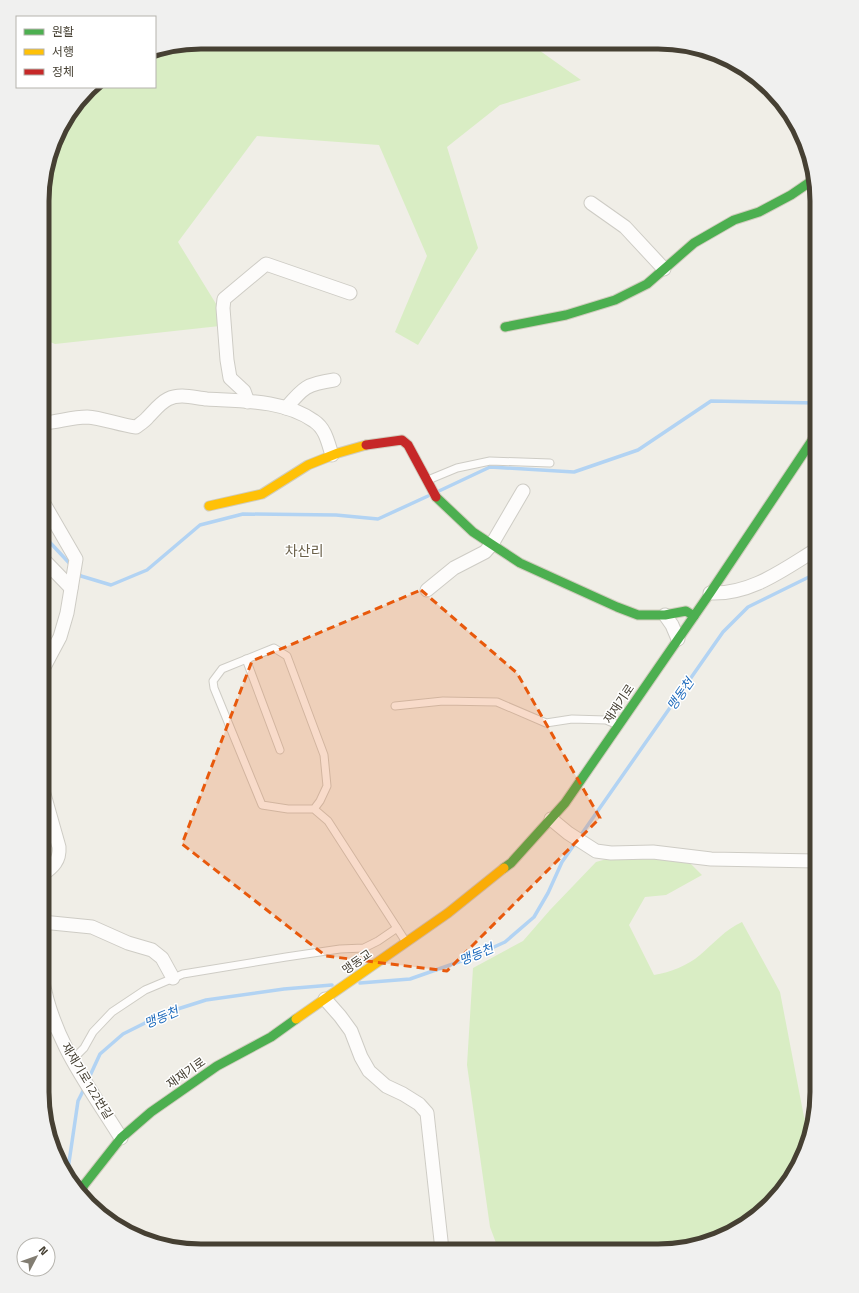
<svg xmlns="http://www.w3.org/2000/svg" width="859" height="1293" viewBox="0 0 859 1293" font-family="'Titillium Web','Noto Sans KR',sans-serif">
<rect width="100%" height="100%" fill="#f0eee7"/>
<g fill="#d9edc4">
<polygon points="201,42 529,43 581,80 500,105 447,147 478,248 418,345 395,332 427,256 379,145 257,136 178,242 229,325 55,344 43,339 43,180 63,122 92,87 155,87 155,50"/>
<path d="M628,853L689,862L702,875L666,895L645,897L629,925L654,975C671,972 687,966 700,955C714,943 726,929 742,922L780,992L804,1117L811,1130L808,1143L784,1189L755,1218L719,1239L658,1251H499L490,1227L467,1065L473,968L523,941L550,910L596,862Z"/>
</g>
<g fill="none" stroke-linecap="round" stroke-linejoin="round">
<g stroke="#b2d3f3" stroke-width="3.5">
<polyline points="439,491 490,467 574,472 638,450 711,401 817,403"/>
<polyline points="43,535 72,566"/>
<polyline points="77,573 81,576 111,585 147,570 200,525 243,514 336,515 378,519 428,496"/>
<polyline points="360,983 410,979 470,958 505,942 534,917 548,893 562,862 723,632 748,607 817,573"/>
<polyline points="88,1080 100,1054 123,1034 165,1013 206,1000 284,989 332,985"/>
<polyline points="67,1176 78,1101 85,1087"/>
</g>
<g stroke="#ceccc5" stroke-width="9">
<g id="lane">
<polyline points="428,480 457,468 490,461 550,463"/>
<polyline points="246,659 280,750"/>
<polyline points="395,706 443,701 497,702 546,723 572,719 606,720 618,725"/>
<polyline points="314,809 320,801 327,786 324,755 287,656 274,648 222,669 213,681 214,688 262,805 288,809 314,809 328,821 406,942"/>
<polyline points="72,1060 84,1048 93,1032 112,1012 145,990 183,974 286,957 340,949 364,948 378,941 397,928"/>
</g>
</g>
<g stroke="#ceccc5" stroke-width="15">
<g id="street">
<polyline points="591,203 625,227 664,269"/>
<polyline points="248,402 244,391 230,378 227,360 223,308 224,299 266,264 350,293"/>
<path d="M286,408C303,388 306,384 334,380"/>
<path d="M43,423C58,422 72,417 87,417C103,418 119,425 136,427C140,424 145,421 148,417C154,411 160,403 168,399C180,393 195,398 207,399C243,401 284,400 314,421C326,429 328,443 332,455"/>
<polyline points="43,559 71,588"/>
<polyline points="427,590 454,568 485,552 492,544 523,491"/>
<path d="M710,593C751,595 784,569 817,549"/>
<polyline points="665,615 672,625 678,639"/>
<polyline points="43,669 60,637 67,613 76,559 43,502"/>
<polyline points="551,819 568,833 596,851 611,853 653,852 711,859 817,861"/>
<path d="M42,875C53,867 60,861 59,847L42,787"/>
<polyline points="42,922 92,927 128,943 152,950 162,958 173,978"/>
<path d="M42,977C53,1041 88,1085 121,1138"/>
<polyline points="325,999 340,1016 351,1031 361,1057 369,1071 386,1086 403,1094 419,1104 427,1113 442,1250"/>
<polyline points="42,1027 55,1025"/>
</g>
</g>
<g stroke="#d0ccbd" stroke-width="11">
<g id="fast">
<polyline points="505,327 566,315 615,300 647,284 694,243 734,220 759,212 791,195 810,182"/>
<polyline points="436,497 473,532 520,563 617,607 638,615 665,615 686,611 694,616"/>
<polyline points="504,868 511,863 565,803 710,593 817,433"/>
<polyline points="80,1194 84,1185 121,1138 151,1112 217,1066 271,1037 296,1019"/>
</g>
</g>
<g stroke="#d0ccbd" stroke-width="11">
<g id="slow">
<polyline points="209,506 262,494 308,465 338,453 366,445"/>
<polyline points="296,1019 448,913 504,868"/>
</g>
</g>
<g stroke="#d0ccbd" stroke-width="11">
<polyline id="jam" points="366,445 402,440 408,445 436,497"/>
</g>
<use href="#lane" stroke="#fdfcfb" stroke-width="7"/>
<use href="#street" stroke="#fdfcfb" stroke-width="13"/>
<use href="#fast" stroke="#4caf50" stroke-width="9"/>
<use href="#slow" stroke="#ffc107" stroke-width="9"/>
<use href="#jam" stroke="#c62828" stroke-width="9"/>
</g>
<path fill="#e8590c" fill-opacity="0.2" stroke="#e8590c" stroke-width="3" stroke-dasharray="8 5" stroke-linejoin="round" d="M421,590L517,673L600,818L447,971L326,956L182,844L252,661Z"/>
<g text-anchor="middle" stroke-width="3" stroke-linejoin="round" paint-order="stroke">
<g font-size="12" fill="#464033" stroke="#fff">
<text transform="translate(619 704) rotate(-56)" y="4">재재기로</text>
<text transform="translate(357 962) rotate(-35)" y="4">맹동교</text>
<text transform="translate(186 1073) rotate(-35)" y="4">재재기로</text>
<text transform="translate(87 1081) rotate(59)" y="4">재재기로122번길</text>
</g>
<g font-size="13" font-style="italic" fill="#216dbd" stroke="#fff">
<text transform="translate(680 694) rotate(-55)" y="5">맹동천</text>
<text transform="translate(476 954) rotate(-23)" y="5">맹동천</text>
<text transform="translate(161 1017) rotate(-23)" y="5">맹동천</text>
</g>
<g font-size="14" fill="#6a6049" stroke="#fff">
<text x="304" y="556">차산리</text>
</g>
</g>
<path d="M0 0H859V1293H0ZM201 49H658A152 152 0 0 1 810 201V1092A152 152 0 0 1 658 1244H201A152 152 0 0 1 49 1092V201A152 152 0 0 1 201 49Z" fill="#f0f0ef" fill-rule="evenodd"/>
<path fill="none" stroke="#464033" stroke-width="5" d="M201 49H658A152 152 0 0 1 810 201V1092A152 152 0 0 1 658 1244H201A152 152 0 0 1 49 1092V201A152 152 0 0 1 201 49Z"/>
<rect x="16" y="16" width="140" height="72" fill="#ffffff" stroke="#b5b3ad"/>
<rect x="24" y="29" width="20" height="6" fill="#4caf50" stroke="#b5b3ad"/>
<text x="52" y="36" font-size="12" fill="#464033">원활</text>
<rect x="24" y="49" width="20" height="6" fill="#ffc107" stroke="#b5b3ad"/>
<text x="52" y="56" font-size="12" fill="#464033">서행</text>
<rect x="24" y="69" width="20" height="6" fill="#c62828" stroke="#b5b3ad"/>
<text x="52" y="76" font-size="12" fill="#464033">정체</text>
<g transform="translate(36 1257) rotate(49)"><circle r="19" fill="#ffffff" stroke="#b5b3ad"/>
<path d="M0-3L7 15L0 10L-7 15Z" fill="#827d72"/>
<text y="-6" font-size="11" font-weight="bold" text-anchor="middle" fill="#464033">N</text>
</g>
</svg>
